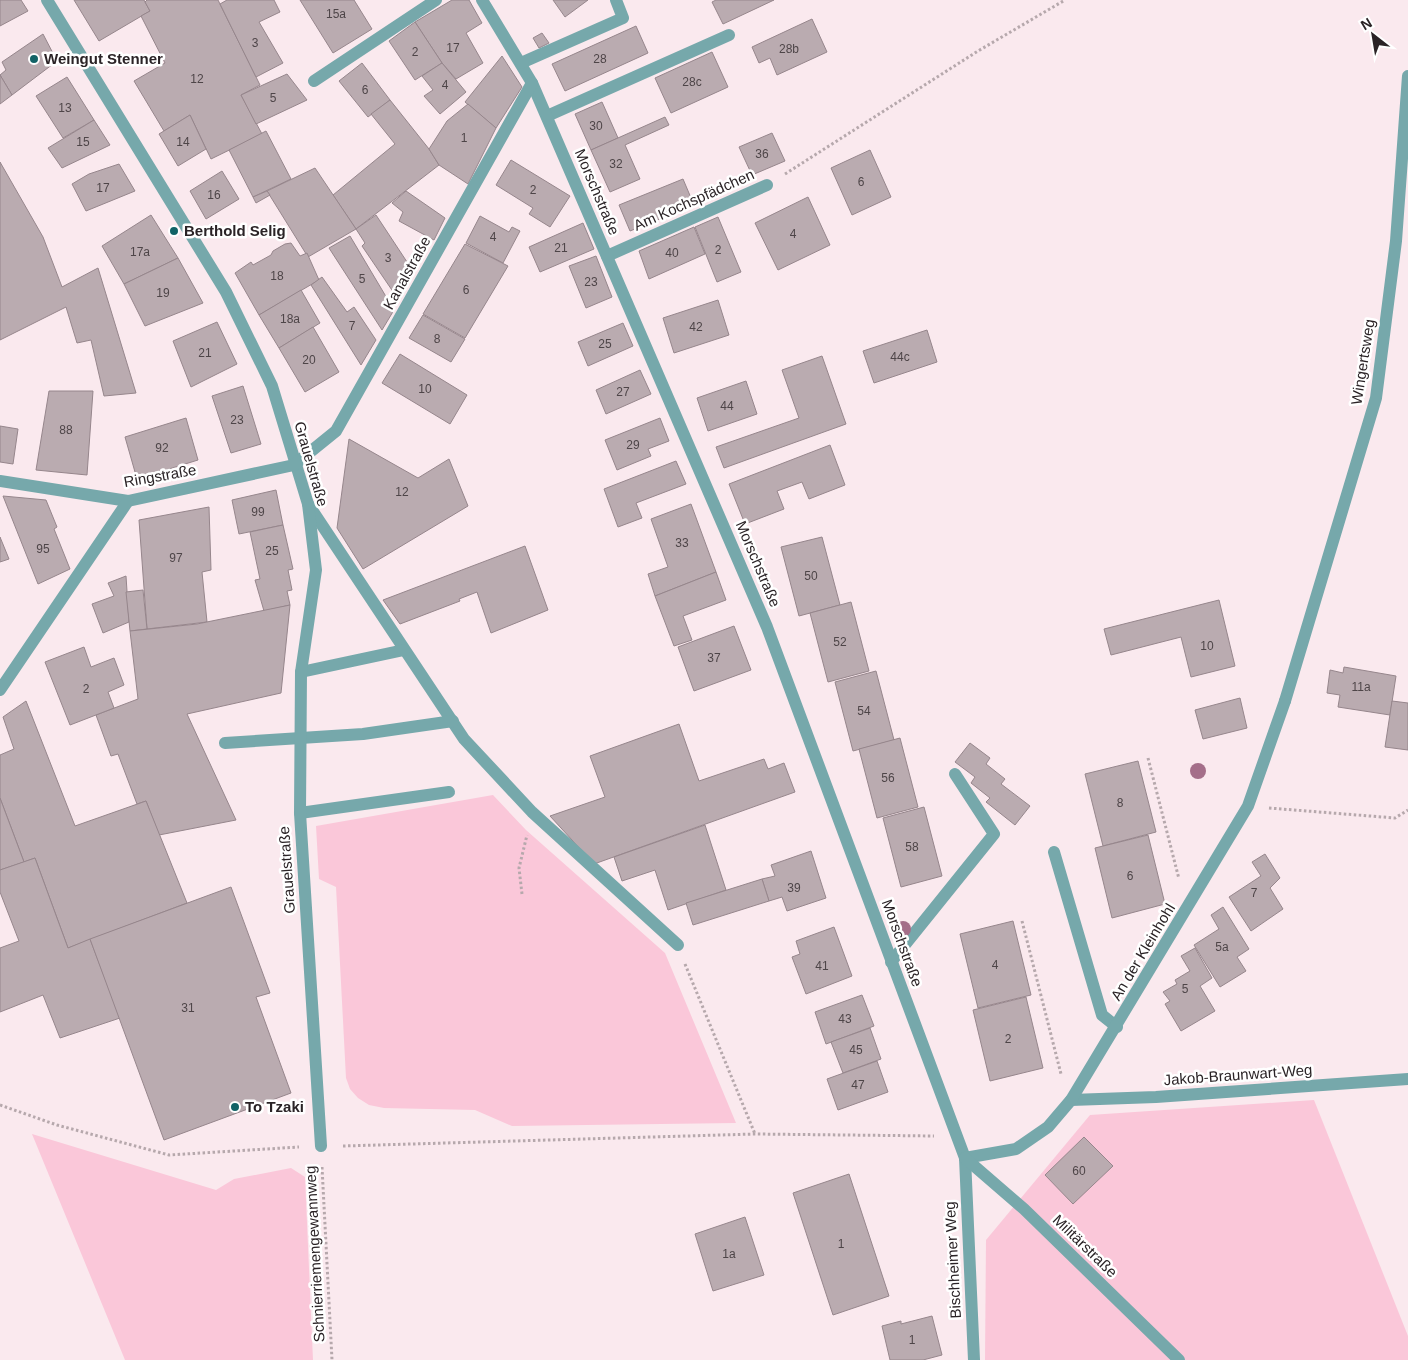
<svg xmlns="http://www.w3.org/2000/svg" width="1408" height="1360" viewBox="0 0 1408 1360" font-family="Helvetica,sans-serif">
<rect width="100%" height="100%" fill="#fae9ee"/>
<g fill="#fac7d9">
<polygon points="493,795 526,830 665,953 736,1123 512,1126 475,1110 384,1108 369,1105 358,1098 350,1089 346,1078 336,887 319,879 316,826"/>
<polygon points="1314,1100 1408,1336 1408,1360 985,1360 986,1240 1090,1115"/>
<polygon points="32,1134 216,1190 234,1179 291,1168 305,1177 313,1360 125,1360"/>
</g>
<g fill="#baabb0" stroke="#96868c">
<polygon points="0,0 21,0 28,11 0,26"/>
<polygon points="74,0 144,0 150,11 99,41"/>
<polygon points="147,0 218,0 260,85 241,95 262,134 211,159 190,115 164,131 134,81 165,63 141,16 150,11 145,2"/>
<polygon points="227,0 274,0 280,12 259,22 283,63 256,77 220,4"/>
<polygon points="300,0 354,0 372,29 333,53"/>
<polygon points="452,0 469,0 482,23 466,33 483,63 456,79 442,63 415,22"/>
<polygon points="553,0 588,0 565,17"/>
<polygon points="716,0 774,0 723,24 712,2"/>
<polygon points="812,19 827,52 777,75 770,58 759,63 752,47"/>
<polygon points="415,22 442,63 415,80 389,41"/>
<polygon points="636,26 648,53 565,91 552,64"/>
<polygon points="542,33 549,43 539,48 533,38"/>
<polygon points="43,34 57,61 12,95 0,75 6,70 2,62"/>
<polygon points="712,52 728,87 671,113 655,78"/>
<polygon points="502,56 522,87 496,128 465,102"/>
<polygon points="362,63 390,100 368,117 339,81"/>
<polygon points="442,63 466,92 440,114 424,96 433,90 422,76"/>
<polygon points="287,74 307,100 256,124 241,95"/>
<polygon points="0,75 12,95 0,104"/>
<polygon points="67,77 94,120 63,138 36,96"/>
<polygon points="390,100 429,149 439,165 356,229 333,195 395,144 371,114"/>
<polygon points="602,102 618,138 591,150 575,114"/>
<polygon points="468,104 496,128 468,184 439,165 429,149 447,121"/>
<polygon points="190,115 206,149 178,166 159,134"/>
<polygon points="665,117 669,125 625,145 640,179 610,192 591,150"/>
<polygon points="94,120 110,145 62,168 48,148"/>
<polygon points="266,131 291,179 253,197 229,150"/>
<polygon points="772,133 785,161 752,175 739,147"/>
<polygon points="870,150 891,197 852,215 831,168"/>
<polygon points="511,160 570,196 550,227 529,214 533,208 496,185"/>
<polygon points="0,162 43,237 62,287 98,268 136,393 104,396 91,340 77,343 66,307 0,340"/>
<polygon points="119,164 135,191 86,211 72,184 89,174"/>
<polygon points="315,168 356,229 308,257 267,191"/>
<polygon points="222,171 239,199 206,219 190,191"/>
<polygon points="683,179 694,205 630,231 619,205"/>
<polygon points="267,191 270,195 256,203 253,197"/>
<polygon points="406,191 445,218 434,240 399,221 403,212 392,203"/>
<polygon points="808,197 830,245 778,270 755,223"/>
<polygon points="151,215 178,258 124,284 102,246"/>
<polygon points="376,215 413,271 398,299 362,246 365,243 356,229"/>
<polygon points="480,216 509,232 512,227 520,231 503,263 466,243"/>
<polygon points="718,217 741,272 717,282 695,227"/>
<polygon points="583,223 594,249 540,272 529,247"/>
<polygon points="694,227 705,254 649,279 639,251"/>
<polygon points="350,236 394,310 382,330 329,248"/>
<polygon points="291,243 300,256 307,253 319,280 259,315 235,273 251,262 253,265 271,255 273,251 285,244"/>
<polygon points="465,244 508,266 465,338 423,314"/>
<polygon points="596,256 612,297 586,308 569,266"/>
<polygon points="178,258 203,303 145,326 124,284"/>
<polygon points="322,277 347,312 354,307 376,340 361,365 311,285"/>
<polygon points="301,290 320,323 279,348 259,315"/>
<polygon points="718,300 729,335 674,353 663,318"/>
<polygon points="423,315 465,339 451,362 409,338"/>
<polygon points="217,322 237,364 191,387 173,341"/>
<polygon points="623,323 633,346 588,366 578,342"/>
<polygon points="313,327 339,372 305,392 279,348"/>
<polygon points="927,330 937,362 874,383 863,351"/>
<polygon points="400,354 467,395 450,424 382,383"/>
<polygon points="822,356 846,424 724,468 716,447 799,418 782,370"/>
<polygon points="640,370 651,394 606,414 596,390"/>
<polygon points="746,381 757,414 708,431 697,398"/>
<polygon points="243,386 261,444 231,453 212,396"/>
<polygon points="49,391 93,391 87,475 36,470"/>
<polygon points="186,418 198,460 137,479 125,437"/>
<polygon points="660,418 669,441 648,449 651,456 617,470 605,440"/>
<polygon points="0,426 18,429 13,464 0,462"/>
<polygon points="349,439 418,478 449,459 468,506 363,569 337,528"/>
<polygon points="830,445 845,485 809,499 802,482 777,491 784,509 745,524 729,484"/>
<polygon points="676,461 686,484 636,503 642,518 618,527 604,489"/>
<polygon points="276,490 283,525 239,534 232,500"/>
<polygon points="3,496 46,500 57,527 54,529 70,569 38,584"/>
<polygon points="691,504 716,572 655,596 648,574 668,567 651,519"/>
<polygon points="209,507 211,570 202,572 207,622 147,629 139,520"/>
<polygon points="283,525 293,569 288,570 292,590 287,591 290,605 264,611 255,580 260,579 250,532"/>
<polygon points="0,537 9,559 0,562"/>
<polygon points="822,537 840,605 799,616 781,547"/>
<polygon points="525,546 548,610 491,633 477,592 459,599 460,601 400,624 383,600"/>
<polygon points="716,572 726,600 683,616 692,640 674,646 655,596"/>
<polygon points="126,576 129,622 103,633 92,604 114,596 108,583"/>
<polygon points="143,590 147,629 130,631 126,592"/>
<polygon points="1219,600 1235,666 1191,677 1181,637 1111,655 1104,629"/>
<polygon points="851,602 869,671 828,682 810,613"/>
<polygon points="290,605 281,693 187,714 236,820 159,835 146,801 137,804 118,754 111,756 96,715 138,699 130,631 197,624"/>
<polygon points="734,626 751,670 694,691 678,647"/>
<polygon points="84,647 91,667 114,658 124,685 108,692 114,708 70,725 45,662"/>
<polygon points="1344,667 1396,676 1390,715 1338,707 1340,695 1327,693 1330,670 1343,673"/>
<polygon points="876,671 894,740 853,751 835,682"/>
<polygon points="1240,698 1247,728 1203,739 1195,710"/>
<polygon points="26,701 75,826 146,801 187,903 68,948 35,858 24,862 0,798 0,755 14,749 3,717"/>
<polygon points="1392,701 1408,703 1408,750 1385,747"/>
<polygon points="679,724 699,781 764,759 768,769 784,763 795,792 594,864 550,816 605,797 590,756"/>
<polygon points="900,738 918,807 877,818 859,749"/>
<polygon points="970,743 990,758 986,764 1005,779 1001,784 1030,806 1015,825 986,802 990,798 971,783 975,777 955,762"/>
<polygon points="1138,761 1156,832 1103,846 1085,774"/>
<polygon points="0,798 24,862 0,870"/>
<polygon points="924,807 942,876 901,887 883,818"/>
<polygon points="705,825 726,890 668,910 655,870 622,881 614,857"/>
<polygon points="1148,835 1165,904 1112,918 1095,848"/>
<polygon points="811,851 826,898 787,911 782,897 769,901 762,879 775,876 771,865"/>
<polygon points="1265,854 1280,878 1270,888 1283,909 1251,931 1229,897 1261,876 1252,862"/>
<polygon points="35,858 68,948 90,939 120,1018 60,1038 43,995 0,1012 0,948 19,941 0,892 0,870"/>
<polygon points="762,879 769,901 693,925 686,903"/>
<polygon points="231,887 270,993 256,997 291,1093 164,1140 90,939"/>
<polygon points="1223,907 1249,949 1237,957 1246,971 1220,987 1194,945 1219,929 1211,915"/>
<polygon points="1013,921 1031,995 978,1008 960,934"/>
<polygon points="834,927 852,976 806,994 792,957 800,954 796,941"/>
<polygon points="1195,948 1212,978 1200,986 1215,1011 1181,1031 1165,1004 1170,1001 1163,992 1177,984 1175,980 1190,971 1181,956"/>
<polygon points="862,995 874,1026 826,1044 815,1012"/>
<polygon points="1026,997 1043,1068 990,1081 973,1010"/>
<polygon points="870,1028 881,1059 843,1073 831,1042"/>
<polygon points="877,1061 888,1092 838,1110 827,1079"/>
<polygon points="1084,1137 1113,1166 1073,1204 1045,1175"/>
<polygon points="849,1174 889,1296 833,1315 793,1193"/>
<polygon points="745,1217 764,1275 713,1291 695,1234"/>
<polygon points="932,1316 942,1355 923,1360 890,1360 882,1326 901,1321 901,1324"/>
</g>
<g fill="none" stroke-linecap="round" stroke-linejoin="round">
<g stroke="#b6a8ac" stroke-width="3" stroke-dasharray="2.5 2.5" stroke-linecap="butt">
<polyline points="785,174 978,51 1065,0"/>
<polyline points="1148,758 1179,879"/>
<polyline points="1269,808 1395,818 1408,810"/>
<polyline points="522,894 519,868 527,835"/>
<polyline points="1022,921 1061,1074"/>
<polyline points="685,964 755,1134"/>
<polyline points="0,1105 57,1125 169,1155 299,1147"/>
<polyline points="343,1146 755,1134 934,1136"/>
<polyline points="322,1167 332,1360"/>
</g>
<g stroke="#76a8ab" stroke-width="12">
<polyline points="314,81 436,0"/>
<polyline points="547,116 729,35"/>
<polyline points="607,256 767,185"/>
<polyline points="308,504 464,739 532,812 678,945"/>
<polyline points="301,672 404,650"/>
<polyline points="1285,701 1376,398 1396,241 1408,76"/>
<polyline points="225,743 363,734 453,721"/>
<polyline points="300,813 449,792"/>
<polyline points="1054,852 1102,1015 1117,1027"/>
<polyline points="891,962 994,834 955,774"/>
<polyline points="1071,1100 1156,1097 1408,1079"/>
</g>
<g stroke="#76a8ab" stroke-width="12">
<polyline points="47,0 226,292 272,386 308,504 316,570 301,672 300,813 321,1146"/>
<polyline points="482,0 532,83 767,627 965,1158 974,1360"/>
<polyline points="521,63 623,18 616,0"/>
<polyline points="0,481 128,501 294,465 336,431 532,83"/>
<polyline points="0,690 128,501"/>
<polyline points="965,1158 1016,1149 1048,1127 1071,1100 1248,806 1285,701"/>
<polyline points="965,1158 1024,1209 1179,1360"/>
</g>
</g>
<g fill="#a46e89">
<circle cx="1198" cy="771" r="8"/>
<circle cx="903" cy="929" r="8"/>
</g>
<g fill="#116266" stroke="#fff" stroke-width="2">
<circle cx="34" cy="59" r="5"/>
<circle cx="174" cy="231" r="5"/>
<circle cx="235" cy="1107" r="5"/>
</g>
<g text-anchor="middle" stroke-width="5" stroke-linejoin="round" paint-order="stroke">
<g font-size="12" fill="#4e4548">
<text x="336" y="18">15a</text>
<text x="255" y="47">3</text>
<text x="453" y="52">17</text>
<text x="789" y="53">28b</text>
<text x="415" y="56">2</text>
<text x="600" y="63">28</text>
<text x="197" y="83">12</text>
<text x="692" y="86">28c</text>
<text x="445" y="89">4</text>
<text x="365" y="94">6</text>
<text x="273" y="102">5</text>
<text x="65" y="112">13</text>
<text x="596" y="130">30</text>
<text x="464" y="142">1</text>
<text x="83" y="146">15</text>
<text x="183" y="146">14</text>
<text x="762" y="158">36</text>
<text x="616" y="168">32</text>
<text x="861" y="186">6</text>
<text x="103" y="192">17</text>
<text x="533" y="194">2</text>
<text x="214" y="199">16</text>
<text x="793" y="238">4</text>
<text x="493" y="241">4</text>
<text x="561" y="252">21</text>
<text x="718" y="254">2</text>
<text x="140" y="256">17a</text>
<text x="672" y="257">40</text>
<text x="388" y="262">3</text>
<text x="277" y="280">18</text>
<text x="362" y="283">5</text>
<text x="591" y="286">23</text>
<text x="466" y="294">6</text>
<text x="163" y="297">19</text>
<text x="290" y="323">18a</text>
<text x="352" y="330">7</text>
<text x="696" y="331">42</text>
<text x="437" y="343">8</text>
<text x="605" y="348">25</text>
<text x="205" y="357">21</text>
<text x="900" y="361">44c</text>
<text x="309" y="364">20</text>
<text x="425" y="393">10</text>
<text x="623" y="396">27</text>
<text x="727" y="410">44</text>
<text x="237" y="424">23</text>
<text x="66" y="434">88</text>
<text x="633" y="449">29</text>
<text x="162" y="452">92</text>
<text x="402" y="496">12</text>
<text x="258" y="516">99</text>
<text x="682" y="547">33</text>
<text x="43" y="553">95</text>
<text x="272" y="555">25</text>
<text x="176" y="562">97</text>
<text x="811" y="580">50</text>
<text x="840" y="646">52</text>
<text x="1207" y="650">10</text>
<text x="714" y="662">37</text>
<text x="1361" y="691">11a</text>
<text x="86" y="693">2</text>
<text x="864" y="715">54</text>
<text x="888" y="782">56</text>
<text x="1120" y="807">8</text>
<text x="912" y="851">58</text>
<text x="1130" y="880">6</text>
<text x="794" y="892">39</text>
<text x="1254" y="897">7</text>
<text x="1222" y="951">5a</text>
<text x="995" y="969">4</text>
<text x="822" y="970">41</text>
<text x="1185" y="993">5</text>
<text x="188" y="1012">31</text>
<text x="845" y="1023">43</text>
<text x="1008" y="1043">2</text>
<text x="856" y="1054">45</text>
<text x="858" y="1089">47</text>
<text x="1079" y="1175">60</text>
<text x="841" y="1248">1</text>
<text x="729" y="1258">1a</text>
<text x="912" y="1344">1</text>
</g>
<g font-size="15" font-weight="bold" fill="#2a2326" stroke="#fff" text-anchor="start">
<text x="44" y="64">Weingut Stenner</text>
<text x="184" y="236">Berthold Selig</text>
<text x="245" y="1112">To Tzaki</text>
</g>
<g font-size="15" fill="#2a2326" stroke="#fff">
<text transform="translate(597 192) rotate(67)" y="5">Morschstraße</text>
<text transform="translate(694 200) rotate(-24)" y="5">Am Kochspfädchen</text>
<text transform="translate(407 273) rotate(-61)" y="5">Kanalstraße</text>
<text transform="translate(1363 362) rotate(-81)" y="5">Wingertsweg</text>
<text transform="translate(311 464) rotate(74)" y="5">Grauelstraße</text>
<text transform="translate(160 476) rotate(-10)" y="5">Ringstraße</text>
<text transform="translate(758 564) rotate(67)" y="5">Morschstraße</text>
<text transform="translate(287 870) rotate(-94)" y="5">Grauelstraße</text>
<text transform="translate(902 943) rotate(70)" y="5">Morschstraße</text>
<text transform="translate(1143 952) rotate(-59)" y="5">An der Kleinhohl</text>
<text transform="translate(1238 1075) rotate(-4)" y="5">Jakob-Braunwart-Weg</text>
<text transform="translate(1085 1246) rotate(44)" y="5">Militärstraße</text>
<text transform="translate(315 1254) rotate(-93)" y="5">Schnierriemengewannweg</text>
<text transform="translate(953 1260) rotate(-93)" y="5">Bischheimer Weg</text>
</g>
</g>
<g transform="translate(1373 35) rotate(329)" stroke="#ffffff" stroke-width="4" paint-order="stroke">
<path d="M0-4L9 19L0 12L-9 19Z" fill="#2a2326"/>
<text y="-8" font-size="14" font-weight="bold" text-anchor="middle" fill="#2a2326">N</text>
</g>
</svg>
